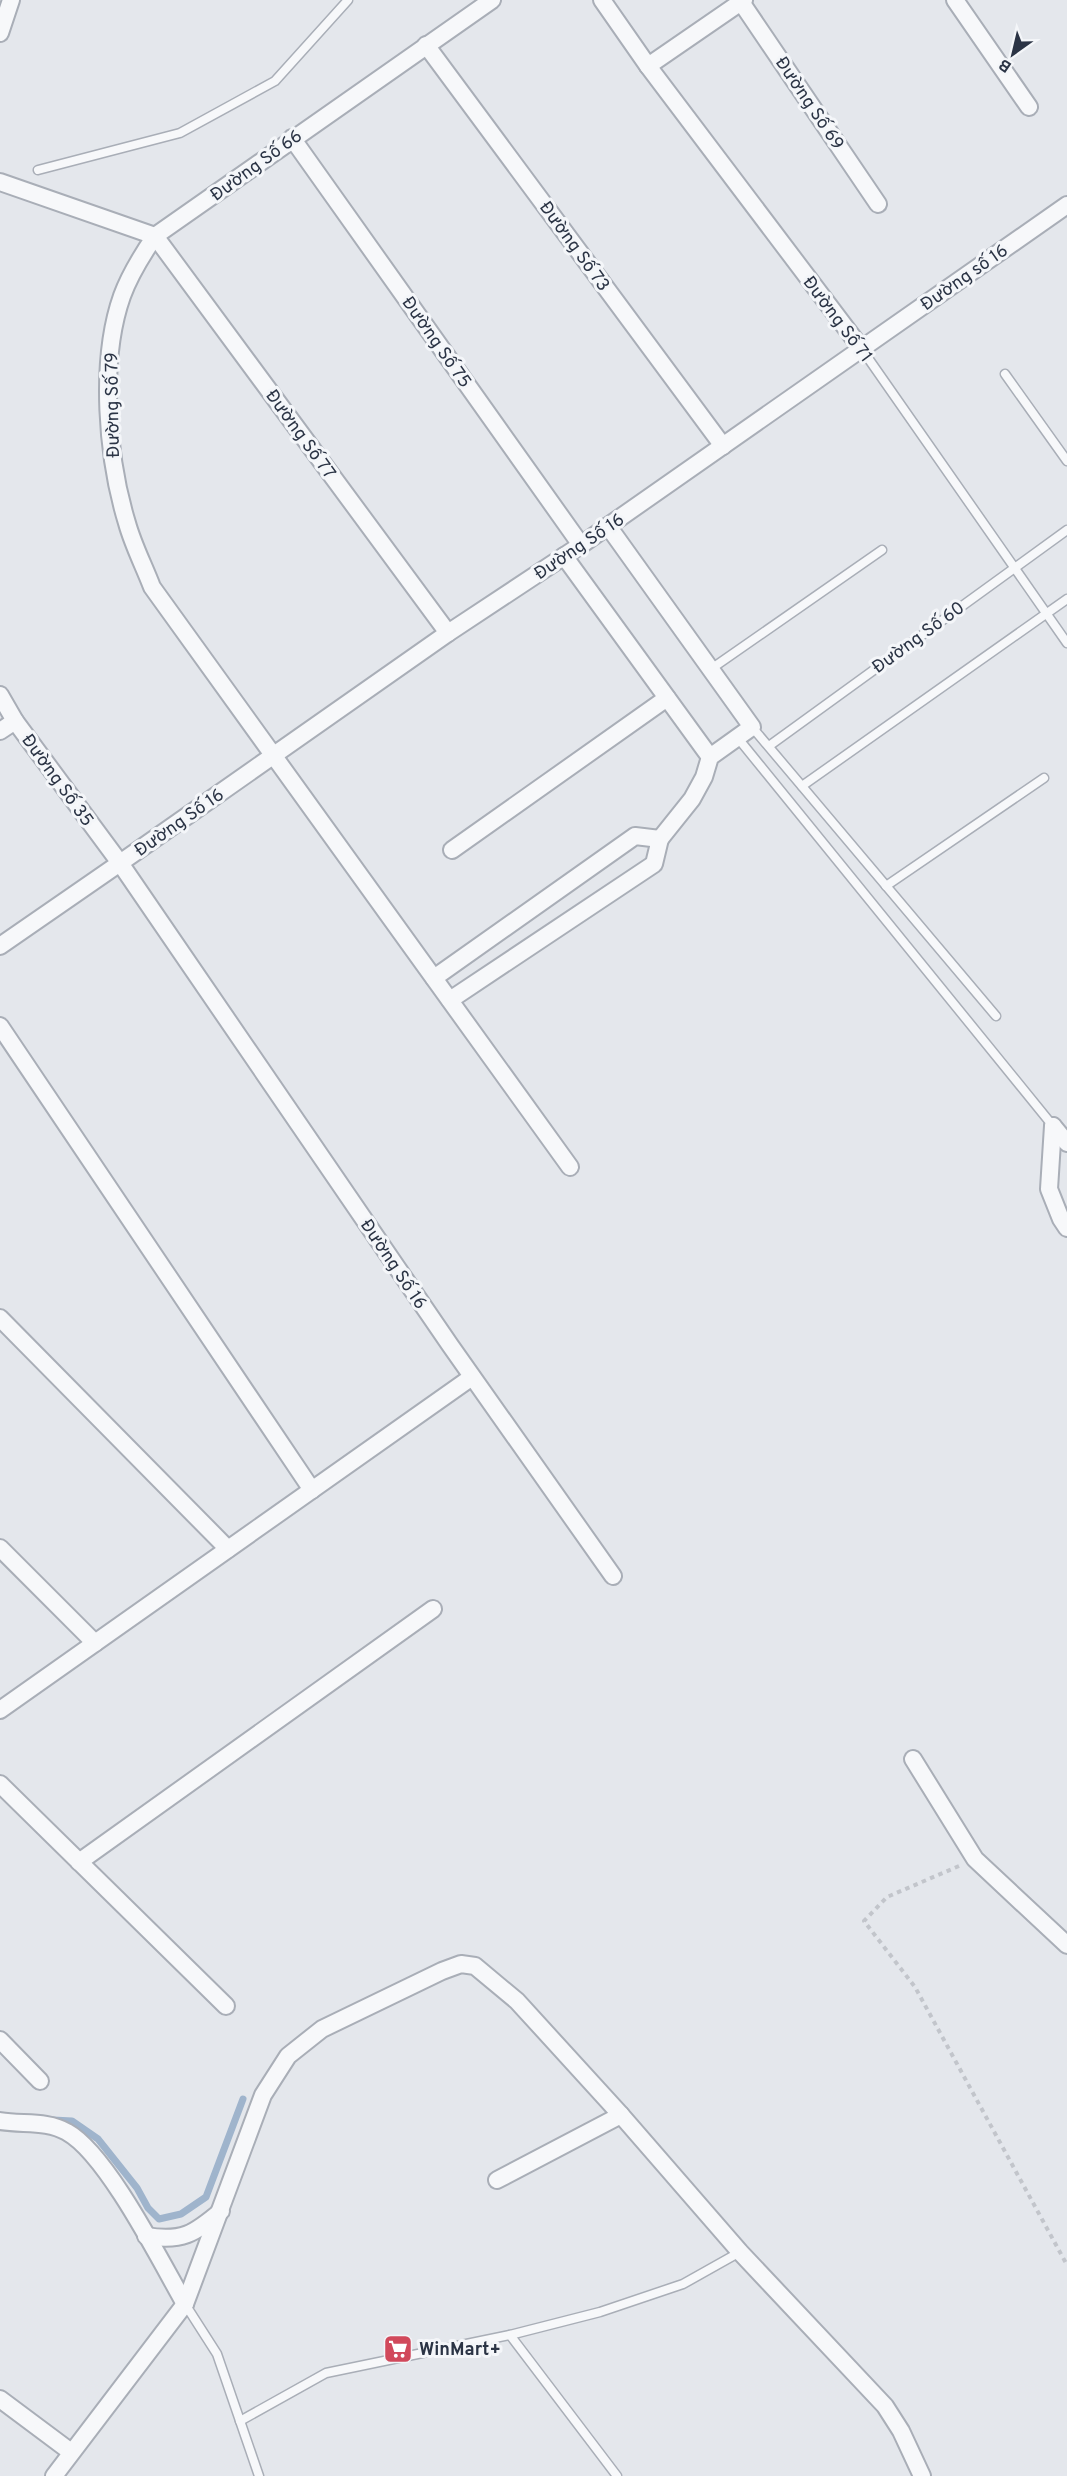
<svg xmlns="http://www.w3.org/2000/svg" width="1067" height="2476" viewBox="0 0 1067 2476" font-family="Overpass,sans-serif">
<rect width="100%" height="100%" fill="#e4e7ec"/>
<g fill="none" stroke-linecap="round" stroke-linejoin="round">
<polyline stroke="#9fb4cc" stroke-width="7" points="53,2120 72,2121 98,2139 137,2188 148,2208 159,2219 181,2214 206,2197 243,2099"/>
<g stroke="#a9aeb7" stroke-width="11">
<g id="service">
<polyline points="38,170 180,133 275,81 348,0"/>
<polyline points="861,348 1067,643"/>
<polyline points="1005,374 1067,461"/>
<polyline points="711,669 882,550"/>
<polyline points="752,727 996,1016"/>
<polyline points="737,737 1053,1126"/>
<polyline points="769,746 1067,530"/>
<polyline points="802,786 1067,599"/>
<polyline points="886,886 1044,778"/>
<polyline points="185,2304 217,2354 259,2476"/>
<polyline points="510,2335 617,2476"/>
<polyline points="240,2421 326,2373 510,2335 600,2312 683,2284 740,2252"/>
</g>
</g>
<g stroke="#a9aeb7" stroke-width="20">
<g id="minor">
<path d="M492,0L155,236C142,255 130,274 122,296C99,361 107,458 127,523C133,545 144,566 152,587L570,1167"/>
<polyline points="602,0 648,66 861,348"/>
<polyline points="955,0 1029,107"/>
<polyline points="741,2 878,204"/>
<polyline points="0,33 11,0"/>
<polyline points="426,45 723,446"/>
<polyline points="648,66 744,0"/>
<polyline points="292,138 581,545"/>
<polyline points="0,182 155,236"/>
<polyline points="155,236 448,633"/>
<polyline points="608,526 752,727 710,757 704,777 692,799 660,839"/>
<polyline points="564,556 710,757"/>
<polyline points="0,695 15,721 120,863 0,946"/>
<polyline points="0,731 15,721"/>
<polyline points="452,850 667,698"/>
<polyline points="434,978 635,836 660,839 654,864 450,1000"/>
<polyline points="0,1026 312,1490"/>
<polyline points="1053,1126 1049,1189 1061,1219 1067,1228"/>
<polyline points="1053,1126 1067,1143"/>
<polyline points="0,1318 228,1549"/>
<polyline points="0,1548 95,1643"/>
<polyline points="613,1576 450,1345 120,863 448,633 581,545 1067,205"/>
<polyline points="0,1710 472,1377"/>
<polyline points="913,1759 975,1859 1067,1945"/>
<polyline points="0,1784 226,2006"/>
<polyline points="79,1862 433,1609"/>
<polyline points="0,2040 40,2081"/>
<path d="M0,2121C22,2125 47,2120 67,2132C107,2154 161,2262 185,2304"/>
<polyline points="497,2180 621,2115"/>
<path d="M146,2236C182,2242 194,2234 221,2211"/>
<polyline points="0,2399 71,2452"/>
<polyline points="54,2476 185,2304 263,2095 288,2056 322,2029 442,1971 461,1964 475,1966 517,2001 621,2115 740,2252 885,2406 901,2431 922,2476"/>
</g>
</g>
<polyline stroke="#c2c5cb" stroke-width="4" stroke-dasharray="4.5 4.5" stroke-linecap="butt" points="959,1866 887,1897 864,1921 915,1987 1067,2265"/>
<use href="#service" stroke="#f7f8fa" stroke-width="8"/>
<use href="#minor" stroke="#f7f8fa" stroke-width="16"/>
</g>
<defs>
<g id="supermarket-square" transform="scale(1.5)"><rect x="-9" y="-9" width="18" height="18" rx="4" fill="#d1495b" stroke="#f4f6f9"/><path d="M-6-5.5h2.5l.6 2H6L4.5 2H-2.5L-4.4-4H-6ZM-1.5 3.2a1.3 1.3 0 1 0 .1 0ZM3 3.2a1.3 1.3 0 1 0 .1 0Z" fill="#fff"/></g>
</defs>
<g fill-rule="evenodd">
<use href="#supermarket-square" x="398" y="2349"/>
</g>
<g text-anchor="middle" stroke-width="6" stroke-linejoin="round" paint-order="stroke">
<g font-size="18" fill="#2b3445" stroke="#f4f6f9">
<text transform="translate(810 103) rotate(56)" y="6">Đường Số 69</text>
<text transform="translate(256 165) rotate(-36)" y="6">Đường Số 66</text>
<text transform="translate(575 246) rotate(54)" y="6">Đường Số 73</text>
<text transform="translate(964 277) rotate(-35)" y="6">Đường số 16</text>
<text transform="translate(838 319) rotate(53)" y="6">Đường Số 71</text>
<text transform="translate(437 342) rotate(55)" y="6">Đường Số 75</text>
<text transform="translate(112 405) rotate(-91)" y="6">Đường Số 79</text>
<text transform="translate(301 434) rotate(54)" y="6">Đường Số 77</text>
<text transform="translate(579 546) rotate(-34)" y="6">Đường Số 16</text>
<text transform="translate(918 637) rotate(-36)" y="6">Đường Số 60</text>
<text transform="translate(58 780) rotate(54)" y="6">Đường Số 35</text>
<text transform="translate(179 822) rotate(-35)" y="6">Đường Số 16</text>
<text transform="translate(394 1264) rotate(56)" y="6">Đường Số 16</text>
</g>
<g font-size="18" font-weight="bold" fill="#2b3445" stroke="#f4f6f9" text-anchor="start">
<text x="419" y="2355">WinMart+</text>
</g>
</g>
<g transform="translate(1013 54) rotate(214)" stroke="#f4f6f9" stroke-width="4.5" paint-order="stroke">
<path d="M0-4.5L10 22L0 15L-10 22Z" fill="#2b3445"/>
<text y="-9" font-size="16" font-weight="bold" text-anchor="middle" fill="#2b3445">B</text>
</g>
</svg>
